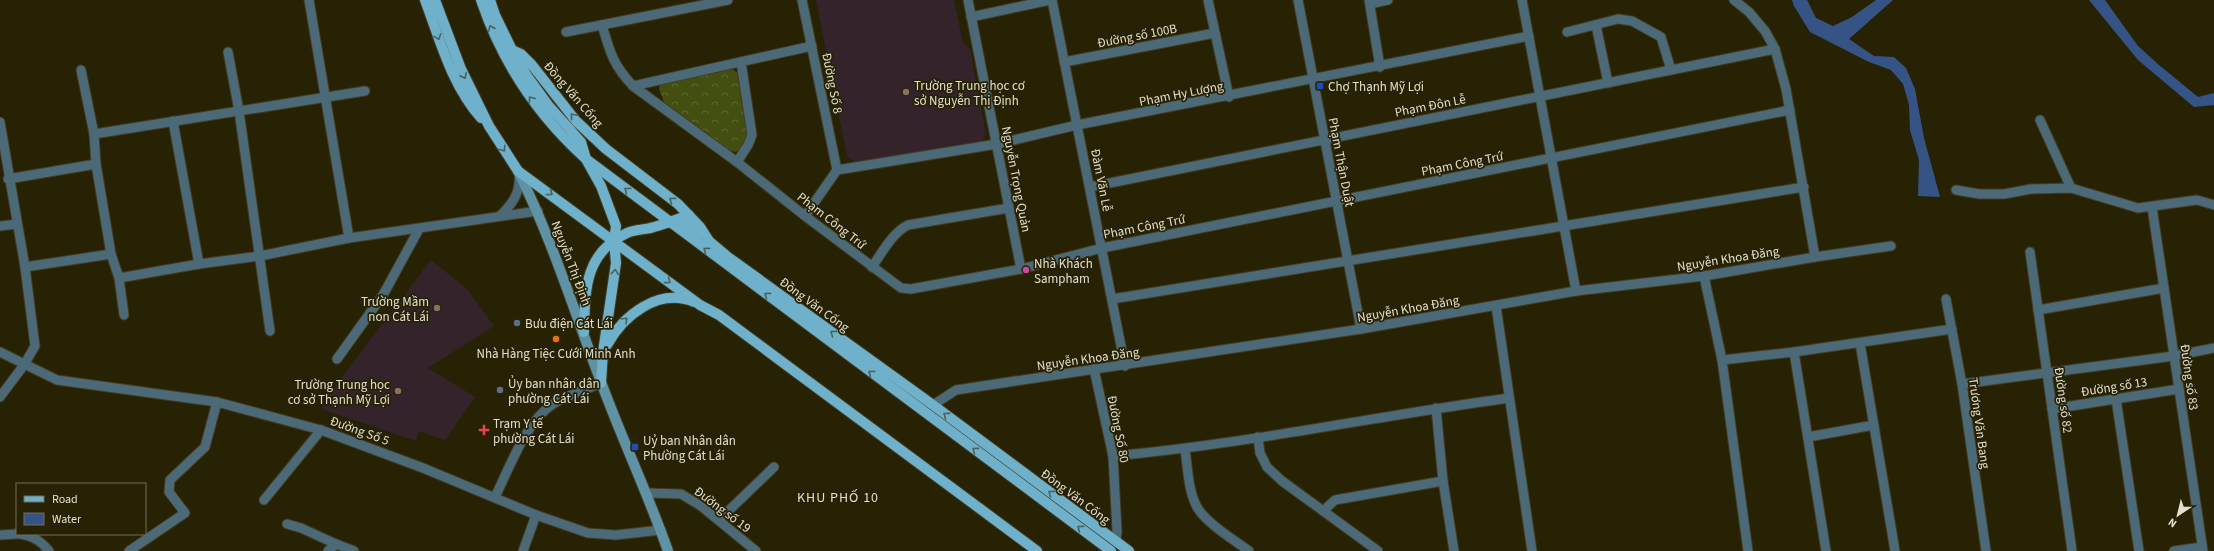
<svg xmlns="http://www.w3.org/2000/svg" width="2214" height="551" viewBox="0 0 2214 551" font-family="'Source Sans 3',sans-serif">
<defs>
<pattern id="forest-crowns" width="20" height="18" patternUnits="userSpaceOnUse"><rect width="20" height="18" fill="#434f11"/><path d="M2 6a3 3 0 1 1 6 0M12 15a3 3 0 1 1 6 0" fill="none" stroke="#5e6833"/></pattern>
</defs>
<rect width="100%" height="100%" fill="#282205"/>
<g fill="#35232c">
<polygon points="816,0 954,0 963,43 970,49 986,135 980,143 856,163 847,156"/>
<polygon points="431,260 467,289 494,326 428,368 475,397 445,440 419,431 416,441 322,409 324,401"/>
</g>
<polygon fill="url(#forest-crowns)" points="732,69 741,75 752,134 744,148 735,152 729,150 664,102 659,89 660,84 666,82"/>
<g fill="#365386">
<polygon points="1792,0 1807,0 1816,18 1833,26 1852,17 1876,0 1893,0 1849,39 1874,56 1894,57 1906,68 1915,89 1924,138 1940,197 1918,196 1919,160 1910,130 1909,105 1903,84 1891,70 1869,62 1810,32 1794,6"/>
<polygon points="2089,0 2105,0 2138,46 2159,65 2198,97 2214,93 2214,105 2194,107 2138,60"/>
</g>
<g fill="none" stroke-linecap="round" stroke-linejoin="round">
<g stroke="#423c21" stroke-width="11">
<g id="minor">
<polyline points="309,0 349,238"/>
<polyline points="802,0 837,170"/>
<polyline points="968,0 1021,269"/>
<polyline points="1052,0 1125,366"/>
<polyline points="1208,0 1229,97"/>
<polyline points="1298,0 1361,329"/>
<polyline points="1369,0 1380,67"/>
<polyline points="1522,0 1576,291"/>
<polyline points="1734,0 1749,12 1765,31 1775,49 1786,89 1815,257"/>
<polyline points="1370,4 1388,0"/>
<polyline points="971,17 1050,0"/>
<path d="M602,25C610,52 613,65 633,86L737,162L805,216L901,288L911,289L1021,269L1102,248L1790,110"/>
<polyline points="1596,25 1608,83"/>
<polyline points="566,32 728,0"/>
<polyline points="1567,32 1618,19 1632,21 1661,37 1671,70"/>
<polyline points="228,52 239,111 270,331"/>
<polyline points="1064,62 1215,33"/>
<polyline points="81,70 94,134 96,164 111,254 119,278 124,315"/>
<polyline points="633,86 812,46"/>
<polyline points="2040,120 2071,188"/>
<polyline points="173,121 199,264"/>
<polyline points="0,122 25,267 35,346 24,365 0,397"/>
<polyline points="94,134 365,91"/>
<polyline points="737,162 748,145 752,135 741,62"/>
<polyline points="837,170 997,144 1077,125 1529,36"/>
<polyline points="8,179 96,164"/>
<polyline points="1090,187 1775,49"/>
<polyline points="1956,190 1979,194 2004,194 2031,189 2071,188 2138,208 2197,200 2214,205"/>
<polyline points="2152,207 2203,551"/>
<path d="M500,216C512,204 521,193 519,174"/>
<polyline points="805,216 837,170"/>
<polyline points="0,226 17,224"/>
<polyline points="2030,252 2072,551"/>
<polyline points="25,267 111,254"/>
<path d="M872,267C882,253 892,233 908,225L1009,208"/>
<polyline points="1704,276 1722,360 1748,551"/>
<polyline points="119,278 199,264 260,256 349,238 538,211"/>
<polyline points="1112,299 1804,187"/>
<polyline points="1946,299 1962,384 1986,551"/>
<polyline points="1496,306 1532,551"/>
<polyline points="2038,310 2164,288"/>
<polyline points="1860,343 1895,551"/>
<polyline points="0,352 57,380 217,402 321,430 423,468 536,515 588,533 616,535 661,530"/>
<polyline points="1794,352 1826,551"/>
<polyline points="337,359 383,295 419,229"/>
<polyline points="1722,360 1794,352 1952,329"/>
<polyline points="1094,369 1113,456 1117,531 1116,541"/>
<polyline points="1962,384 2174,356 2214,348"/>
<polyline points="2116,399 2139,551"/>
<polyline points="933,405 956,390 1361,329 1576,291 1704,276 1815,257 1891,246"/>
<polyline points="1436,408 1443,481 1454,551"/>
<polyline points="2052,409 2179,389"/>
<polyline points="1258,437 1260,453 1267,467 1282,481 1378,551"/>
<polyline points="1808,437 1874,425"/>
<path d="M1185,450C1188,468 1188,491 1197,507C1206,523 1234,540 1249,551"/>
<path d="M1113,456C1246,444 1377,416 1509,398"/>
<polyline points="647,493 681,494 701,506 756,551"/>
<path d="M495,497C509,469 526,421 553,404C567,395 586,390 601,383"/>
<polyline points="264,500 321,430"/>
<polyline points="1323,511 1335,500 1443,481"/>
<polyline points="719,520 774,467"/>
<polyline points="287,524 301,528 336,544"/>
<path d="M20,534C33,536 41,541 49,551"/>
<polyline points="0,535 17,534"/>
<polyline points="129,551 185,513 169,492 170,480 205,447 217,402"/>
<polyline points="328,551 336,544 354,551"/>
<polyline points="523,551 536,515"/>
<polyline points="2174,551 2202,547"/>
</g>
</g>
<g stroke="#423c21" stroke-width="12">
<path id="secondary" d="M518,171C552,239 574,311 601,382C622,439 648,494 668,551"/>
</g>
<g stroke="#423c21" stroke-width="12">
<g id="primary">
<path d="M425,0C440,40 452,86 481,118"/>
<polyline points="435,0 461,69 489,126 518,171 700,305 719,315 1037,551"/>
<path d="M481,0C502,62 537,115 586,159L1111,551"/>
<polyline points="490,0 495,15 512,50 527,76 548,105 581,142 586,159 601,186 616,226 614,241 616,263 603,352 601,383"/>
<polyline points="512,50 521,54 532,65 576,121 606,149 678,204 700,227 709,241 728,257 933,405 1129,551"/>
<polyline points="671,223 689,226 700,234"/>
<path d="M584,332C585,291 584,253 627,233C636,229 645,230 654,227C666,224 677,219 689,215"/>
<path d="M607,345C623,316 658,287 694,302"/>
</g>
</g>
<use href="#minor" stroke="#4b6976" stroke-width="9"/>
<use href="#secondary" stroke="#6092a6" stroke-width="10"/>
<use href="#primary" stroke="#6fb1cb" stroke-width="10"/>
</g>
<defs><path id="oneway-chevron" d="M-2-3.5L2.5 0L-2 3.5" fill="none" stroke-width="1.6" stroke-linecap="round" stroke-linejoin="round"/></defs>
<g stroke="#48625e">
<use href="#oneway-chevron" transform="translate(491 28) rotate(-113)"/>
<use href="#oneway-chevron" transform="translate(438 37) rotate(70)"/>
<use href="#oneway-chevron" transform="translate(464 76) rotate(64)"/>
<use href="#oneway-chevron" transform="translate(531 99) rotate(-126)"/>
<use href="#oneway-chevron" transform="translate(573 116) rotate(-130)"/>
<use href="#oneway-chevron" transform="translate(503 149) rotate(56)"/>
<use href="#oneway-chevron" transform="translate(627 190) rotate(-143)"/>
<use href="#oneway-chevron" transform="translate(550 193) rotate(37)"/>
<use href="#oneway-chevron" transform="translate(672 200) rotate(-143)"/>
<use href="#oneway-chevron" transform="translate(706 250) rotate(-143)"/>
<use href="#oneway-chevron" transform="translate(615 272) rotate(-84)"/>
<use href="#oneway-chevron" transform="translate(668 281) rotate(37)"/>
<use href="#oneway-chevron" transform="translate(767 295) rotate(-143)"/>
<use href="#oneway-chevron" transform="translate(625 320) rotate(-45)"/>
<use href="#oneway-chevron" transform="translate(833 333) rotate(-144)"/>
<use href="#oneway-chevron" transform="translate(871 373) rotate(-143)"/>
<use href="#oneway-chevron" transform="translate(946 415) rotate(-143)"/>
<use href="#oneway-chevron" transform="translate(975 450) rotate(-143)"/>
<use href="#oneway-chevron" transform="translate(1051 493) rotate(-143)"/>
<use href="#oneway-chevron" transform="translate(1080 528) rotate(-143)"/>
</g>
<g fill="#1a4fb4" stroke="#282205" stroke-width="1.5">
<rect x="1316" y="82" width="8" height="8" rx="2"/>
<rect x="631" y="443" width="8" height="8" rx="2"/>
</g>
<g fill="#8d6e63" stroke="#282205" stroke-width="1.5">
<circle cx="906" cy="92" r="4"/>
<circle cx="437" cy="308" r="4"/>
<circle cx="398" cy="391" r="4"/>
</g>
<circle fill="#d1479c" stroke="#282205" stroke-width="1.5" cx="1026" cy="270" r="4"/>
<g fill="#5c6f8a" stroke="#282205" stroke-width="1.5">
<circle cx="517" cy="323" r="4"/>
<circle cx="500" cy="390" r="4"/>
</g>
<circle fill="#e8710a" stroke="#282205" stroke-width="1.5" cx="556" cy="339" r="4"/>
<path fill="#e0444e" stroke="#282205" stroke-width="1.5" d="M482 424h4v4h4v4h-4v4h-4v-4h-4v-4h4z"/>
<g text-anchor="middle" stroke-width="3.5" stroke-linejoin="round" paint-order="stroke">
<g font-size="13" fill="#e3dfcf" stroke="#282205">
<text transform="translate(1137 35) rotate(-11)" y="5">Đường số 100B</text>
<text transform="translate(833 83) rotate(79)" y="5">Đường Số 8</text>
<text transform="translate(1181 93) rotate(-11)" y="5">Phạm Hy Lượng</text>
<text transform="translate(574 94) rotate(49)" y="5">Đồng Văn Cống</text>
<text transform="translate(1430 105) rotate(-11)" y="5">Phạm Đôn Lễ</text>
<text transform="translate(1342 162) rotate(79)" y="5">Phạm Thận Duật</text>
<text transform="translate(1462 163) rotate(-11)" y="5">Phạm Công Trứ</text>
<text transform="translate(1017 179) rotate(79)" y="5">Nguyễn Trọng Quản</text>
<text transform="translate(1102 180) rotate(79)" y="5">Đàm Văn Lễ</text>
<text transform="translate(832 220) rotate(38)" y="5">Phạm Công Trứ</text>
<text transform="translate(1144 226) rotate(-11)" y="5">Phạm Công Trứ</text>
<text transform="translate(1728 258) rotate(-9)" y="5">Nguyễn Khoa Đăng</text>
<text transform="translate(572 263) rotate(69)" y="5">Nguyễn Thị Định</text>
<text transform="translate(815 304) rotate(36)" y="5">Đồng Văn Cống</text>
<text transform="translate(1408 308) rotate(-10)" y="5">Nguyễn Khoa Đăng</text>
<text transform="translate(1088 358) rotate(-8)" y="5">Nguyễn Khoa Đăng</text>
<text transform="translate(2190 377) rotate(82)" y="5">Đường số 83</text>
<text transform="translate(2114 386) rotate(-9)" y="5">Đường số 13</text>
<text transform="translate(2064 400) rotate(82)" y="5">Đường số 82</text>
<text transform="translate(1980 423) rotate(82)" y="5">Trương Văn Bang</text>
<text transform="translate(1119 429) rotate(79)" y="5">Đường Số 80</text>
<text transform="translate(360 430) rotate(20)" y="5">Đường Số 5</text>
<text transform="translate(1076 496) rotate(37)" y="5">Đồng Văn Cống</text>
<text transform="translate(723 509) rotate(37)" y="5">Đường số 19</text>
</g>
<g font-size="13" fill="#e3dfcf" stroke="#282205" text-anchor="start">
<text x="914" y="90">Trường Trung học cơ<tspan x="914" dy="15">sở Nguyễn Thị Định</tspan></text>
<text x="1328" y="91">Chợ Thạnh Mỹ Lợi</text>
<text x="1034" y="268">Nhà Khách<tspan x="1034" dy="15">Sampham</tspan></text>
<text x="429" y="306" text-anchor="end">Trường Mầm<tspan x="429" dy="15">non Cát Lái</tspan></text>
<text x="525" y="328">Bưu điện Cát Lái</text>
<text x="556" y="358" text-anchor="middle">Nhà Hàng Tiệc Cưới Minh Anh</text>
<text x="508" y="388">Ủy ban nhân dân<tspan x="508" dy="15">phường Cát Lái</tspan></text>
<text x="390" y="389" text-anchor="end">Trường Trung học<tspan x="390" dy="15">cơ sở Thạnh Mỹ Lợi</tspan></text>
<text x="493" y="428">Trạm Y tế<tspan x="493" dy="15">phường Cát Lái</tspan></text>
<text x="643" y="445">Uỷ ban Nhân dân<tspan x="643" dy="15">Phường Cát Lái</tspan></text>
</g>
<g font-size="14" letter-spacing="1" fill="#e3dfcf" stroke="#282205">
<text x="838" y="502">KHU PHỐ 10</text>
</g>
</g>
<rect x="16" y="483" width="130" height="52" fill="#282205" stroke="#736e56"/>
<rect x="24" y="496" width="20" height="6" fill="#6fb1cb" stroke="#736e56"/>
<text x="52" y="503" font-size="12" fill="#e3dfcf">Road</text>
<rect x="24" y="513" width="20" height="12" fill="#365386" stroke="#736e56"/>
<text x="52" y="523" font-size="12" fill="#e3dfcf">Water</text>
<g transform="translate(2178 515) rotate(215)" stroke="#282205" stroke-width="3" paint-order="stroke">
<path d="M0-3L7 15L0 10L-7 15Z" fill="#e3dfcf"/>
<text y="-6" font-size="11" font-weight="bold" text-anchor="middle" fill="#e3dfcf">N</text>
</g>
</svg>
